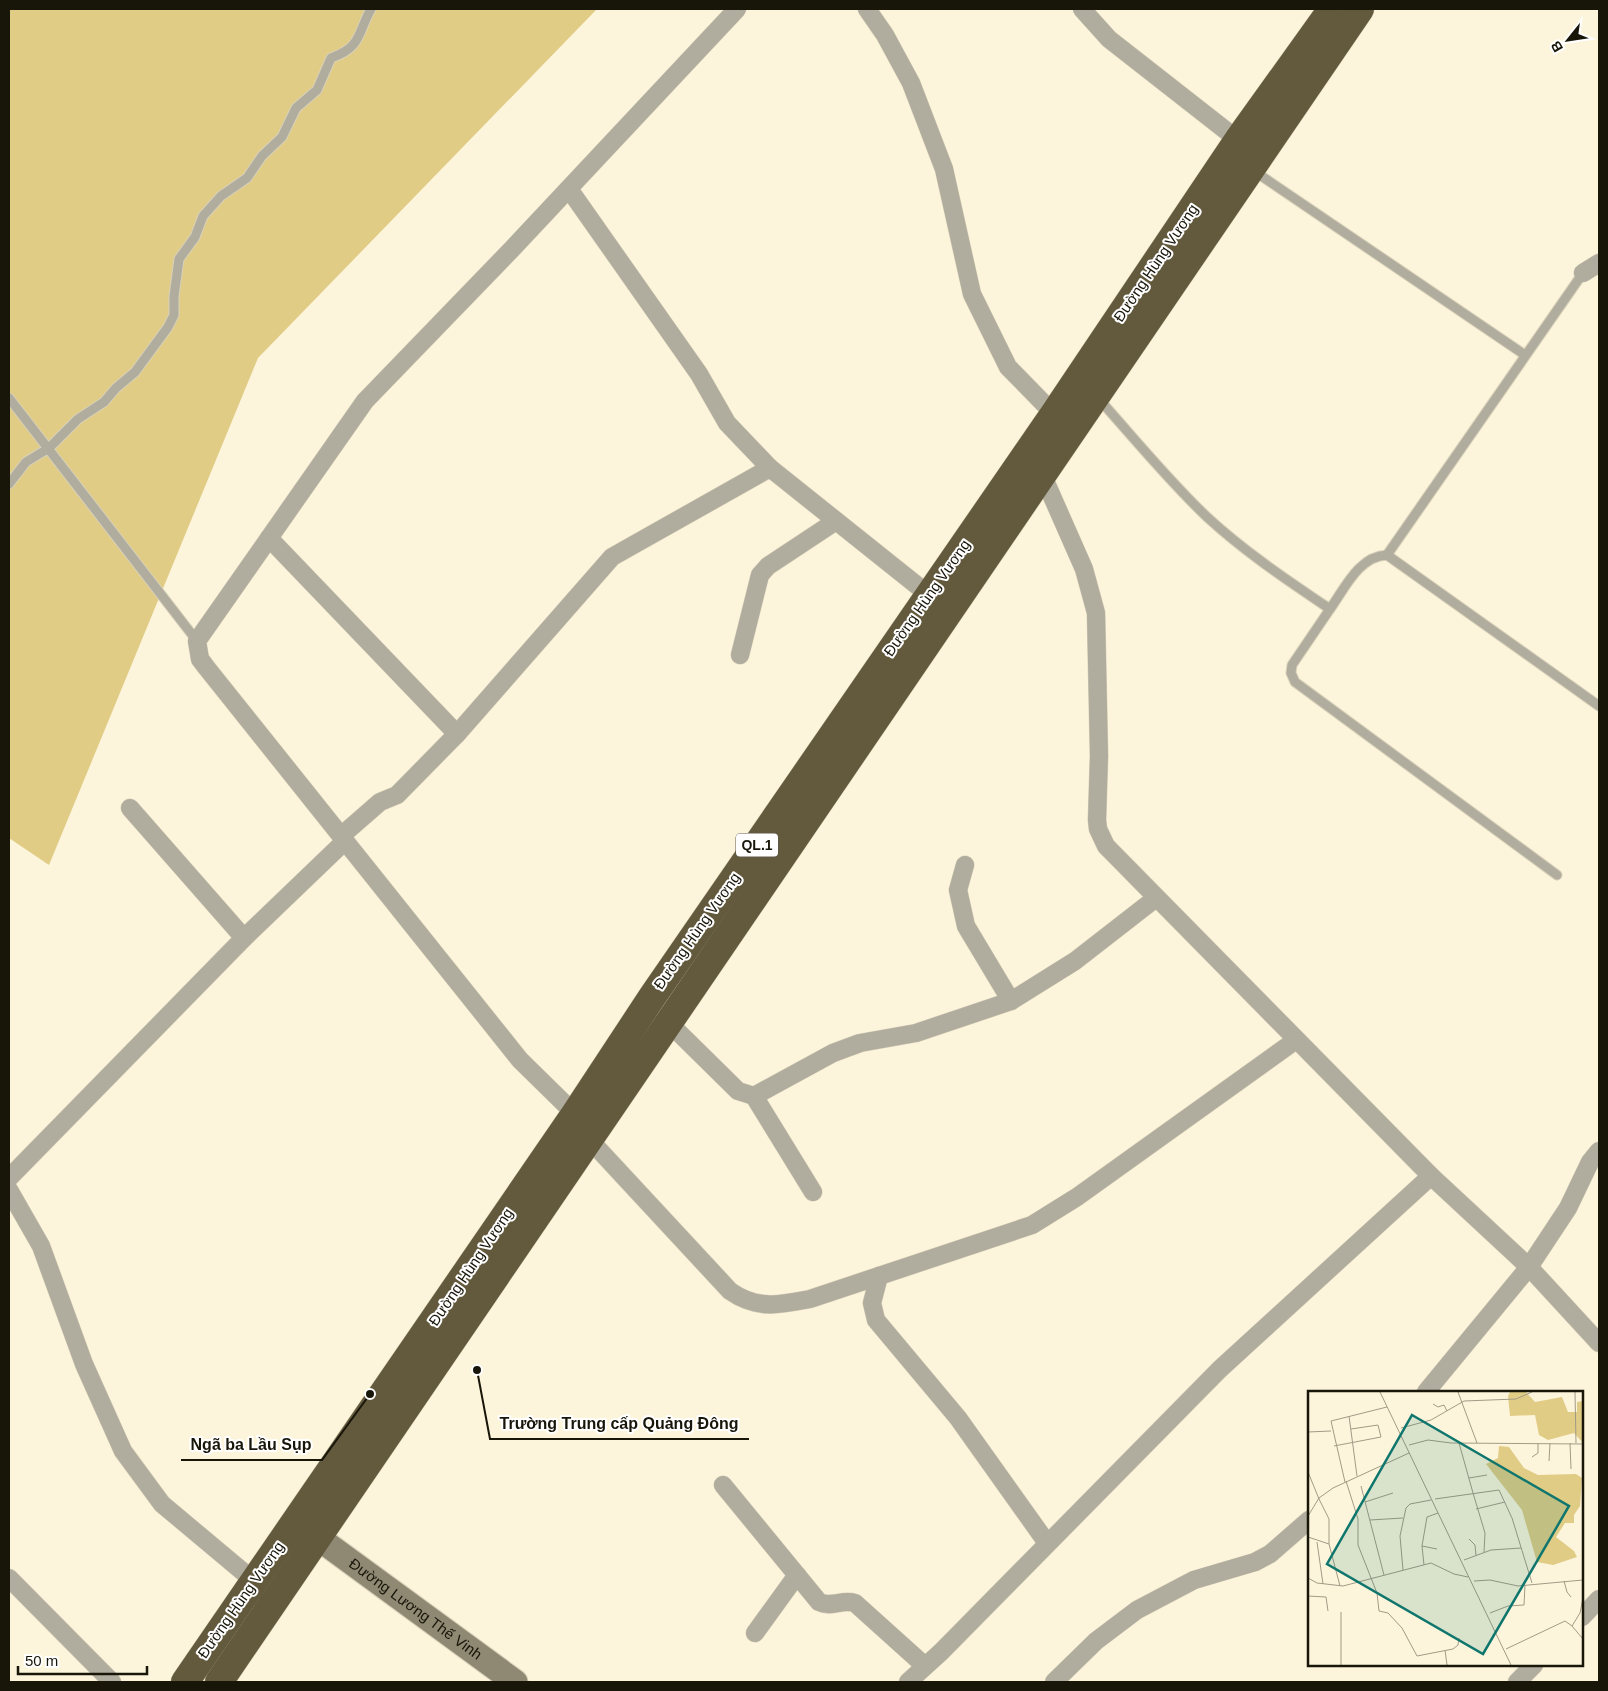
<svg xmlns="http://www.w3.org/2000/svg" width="1608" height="1691" viewBox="0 0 1608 1691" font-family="Arial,sans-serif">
<rect width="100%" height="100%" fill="#fdf5db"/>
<polygon fill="#e1cc86" points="9,9 597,9 258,358 49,865 9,838"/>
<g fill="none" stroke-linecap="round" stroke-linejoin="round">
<g stroke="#d8d1b9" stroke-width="11">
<g id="lane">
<polyline points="1254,171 1525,355"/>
<polyline points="9,398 197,641"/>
<path d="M1098,398C1134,438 1168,480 1207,517C1245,552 1287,580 1330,609C1345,588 1359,556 1387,555L1599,706"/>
<path d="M9,484L26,462L49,448L78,419L104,402L116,388L135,372L168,327L174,315V296L179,259L195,237L203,216L221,196L247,178L262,156L282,137L296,108L317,90L331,58C362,47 357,34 371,9"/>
<polyline points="1387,555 1583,273"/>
<polyline points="1330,609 1292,665 1291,673 1295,682 1557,875"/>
</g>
</g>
<g stroke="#d8d1b9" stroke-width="19">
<g id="street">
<polyline points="867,9 885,35 911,83 944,169 972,294 1008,367 1054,414"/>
<polyline points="1082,9 1109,39 1238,140"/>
<polyline points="569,189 699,374 727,423 770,468 929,595"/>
<polyline points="1583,273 1599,263"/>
<polyline points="1043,476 1084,569 1096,613 1099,756 1097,820 1098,829 1106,846 1431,1176 1529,1267 1599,1343"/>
<polyline points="269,538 457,734"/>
<polyline points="740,655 760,575 768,566 836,521"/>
<polyline points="130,808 244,938"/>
<polyline points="341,836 380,802 397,795 457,734 612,557 770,468"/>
<polyline points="965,865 958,890 966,926 1011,1001"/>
<polyline points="667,1021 738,1091 754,1096 833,1053 860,1043 916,1033 1011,1001 1075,961 1156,898"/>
<polyline points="754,1096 813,1192"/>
<polyline points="575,1114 520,1060 206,667 200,659 197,641 365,401 512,249 737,9"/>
<path d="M588,1138L730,1291C757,1310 779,1305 810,1299L1032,1225L1077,1197L1296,1040"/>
<polyline points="9,1178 244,938 345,841"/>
<polyline points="9,1190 41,1246 84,1364 123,1451 162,1504 254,1581"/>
<polyline points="879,1276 872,1303 876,1320 958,1418 1047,1543"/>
<polyline points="1426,1392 1529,1267 1568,1208 1590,1162 1599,1151"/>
<path d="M723,1485L819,1602C831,1608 842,1599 855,1603L925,1666"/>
<polyline points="9,1578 112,1682"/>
<polyline points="1582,1617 1599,1599"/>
<polyline points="755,1633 797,1575"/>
<polyline points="908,1682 941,1652 1220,1369 1431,1176"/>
<polyline points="1054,1682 1096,1641 1137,1610 1194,1580 1255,1562 1270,1554 1309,1520"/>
<polyline points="1517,1682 1534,1665"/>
</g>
</g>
<g stroke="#d8d1b9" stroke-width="27">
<g id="secondary">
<path id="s1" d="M317,1537L515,1682"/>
</g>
</g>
<g stroke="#d8d1b9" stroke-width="29">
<g id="highway">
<polyline points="185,1682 575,1114 652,997 1054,414 1238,140 1332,9"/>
<polyline points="219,1682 1360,9"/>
</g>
</g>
<use href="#lane" stroke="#b0ac9e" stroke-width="9"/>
<use href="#street" stroke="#b0ac9e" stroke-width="18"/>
<use href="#secondary" stroke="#8f8974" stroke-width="25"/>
<use href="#highway" stroke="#635a3d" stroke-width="28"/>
</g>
<g text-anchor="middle" stroke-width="4" stroke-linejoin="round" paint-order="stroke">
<rect fill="#fff" stroke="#5d5b53" stroke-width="1" x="736" y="833.5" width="42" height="23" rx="4"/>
<g font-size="14" font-weight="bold" fill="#181509">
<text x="757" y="850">QL.1</text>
</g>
<g font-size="15" fill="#181509" stroke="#fff">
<text transform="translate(1156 263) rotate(-56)" y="5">Đường Hùng Vương</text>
<text transform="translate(927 598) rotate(-55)" y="5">Đường Hùng Vương</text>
<text transform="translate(697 931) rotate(-55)" y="5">Đường Hùng Vương</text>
<text transform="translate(471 1267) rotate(-56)" y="5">Đường Hùng Vương</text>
<text transform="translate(241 1600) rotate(-55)" y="5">Đường Hùng Vương</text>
<text dy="5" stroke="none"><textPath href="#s1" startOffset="122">Đường Lương Thế Vinh</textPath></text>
</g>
</g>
<g transform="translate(1308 1391)">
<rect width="275" height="275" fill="#fdf5db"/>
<path d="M202,1H218L227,11L254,6L260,21H269V11L275,10V52L266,42L240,49L231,44L227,24L202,25L200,5ZM191,55L201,56L216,77L230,84L268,83L274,87L272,115L266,124V132H257L248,146L266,160L269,166L245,174L229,171L214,119L178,73L190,67Z" fill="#e1cc86"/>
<path fill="none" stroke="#a19b87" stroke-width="1" d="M72,1L203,274M150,1L169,52M267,1L268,52M125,13L130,16L136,14L139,20M41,25L49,85M93,37L123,29L156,10L208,8L224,1M0,41L23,40M151,52L165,102M262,52L263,78M101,54L120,49L143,52L275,53M26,55L73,46L70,34L43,38M224,66L230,62V52M241,70L242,52M0,81L11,108M161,87L179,84M38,90L50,128V154L69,202L71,220L80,222L94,237L109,265L145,258L150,254L151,247M37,91L23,30L79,16M53,95L76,184M165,102L177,142L176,161M11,108L21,128V153L32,195M127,108L191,99L204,127L224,192M57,111L85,102M168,118L197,111M0,125L11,107L25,97L101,62M62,129L95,127M0,146L21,153M161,148L167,154L168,164M9,151L15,193M114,155L129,158M156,169L183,159L213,157M116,174L114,155L119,126L130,122M95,179L92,145L98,117L102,113L123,109M0,187L9,192L35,195L123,172L146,183L160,186M166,190L182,189L210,195L275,189M256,190L259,201L263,206M0,205L18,206L20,220M275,207L272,222L264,235L275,248M33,221V274M182,222L200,215L216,214L217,194M198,258L257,230L264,235M137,259L139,274"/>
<path fill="#0f766e" fill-opacity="0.15" stroke="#0f766e" stroke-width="2.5" d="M104,24L261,115L175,263L19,173Z"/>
<rect width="275" height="275" fill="none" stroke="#181509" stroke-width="2.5"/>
</g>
<path fill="none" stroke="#181509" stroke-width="2" d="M477 1370L490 1439H749M370 1394L322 1460H181"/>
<g fill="#181509" stroke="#fff" stroke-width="2">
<circle cx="477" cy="1370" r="5"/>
<circle cx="370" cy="1394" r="5"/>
</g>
<g font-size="16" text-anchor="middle" font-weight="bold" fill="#181509" stroke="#fff" stroke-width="4" stroke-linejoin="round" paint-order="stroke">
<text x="619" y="1429">Trường Trung cấp Quảng Đông</text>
<text x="251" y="1450">Ngã ba Lầu Sụp</text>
</g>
<rect width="1608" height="1691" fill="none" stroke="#181509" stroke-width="20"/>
<g transform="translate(1568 40) rotate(240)" stroke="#ffffff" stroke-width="4" paint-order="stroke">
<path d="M0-4L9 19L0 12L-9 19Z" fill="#181509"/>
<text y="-8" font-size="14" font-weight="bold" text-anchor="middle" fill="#181509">B</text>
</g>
<path d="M18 1666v8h129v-8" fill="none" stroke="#181509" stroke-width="2.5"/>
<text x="25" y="1666" font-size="15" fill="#181509" stroke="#ffffff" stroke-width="4" paint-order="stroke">50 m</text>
</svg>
